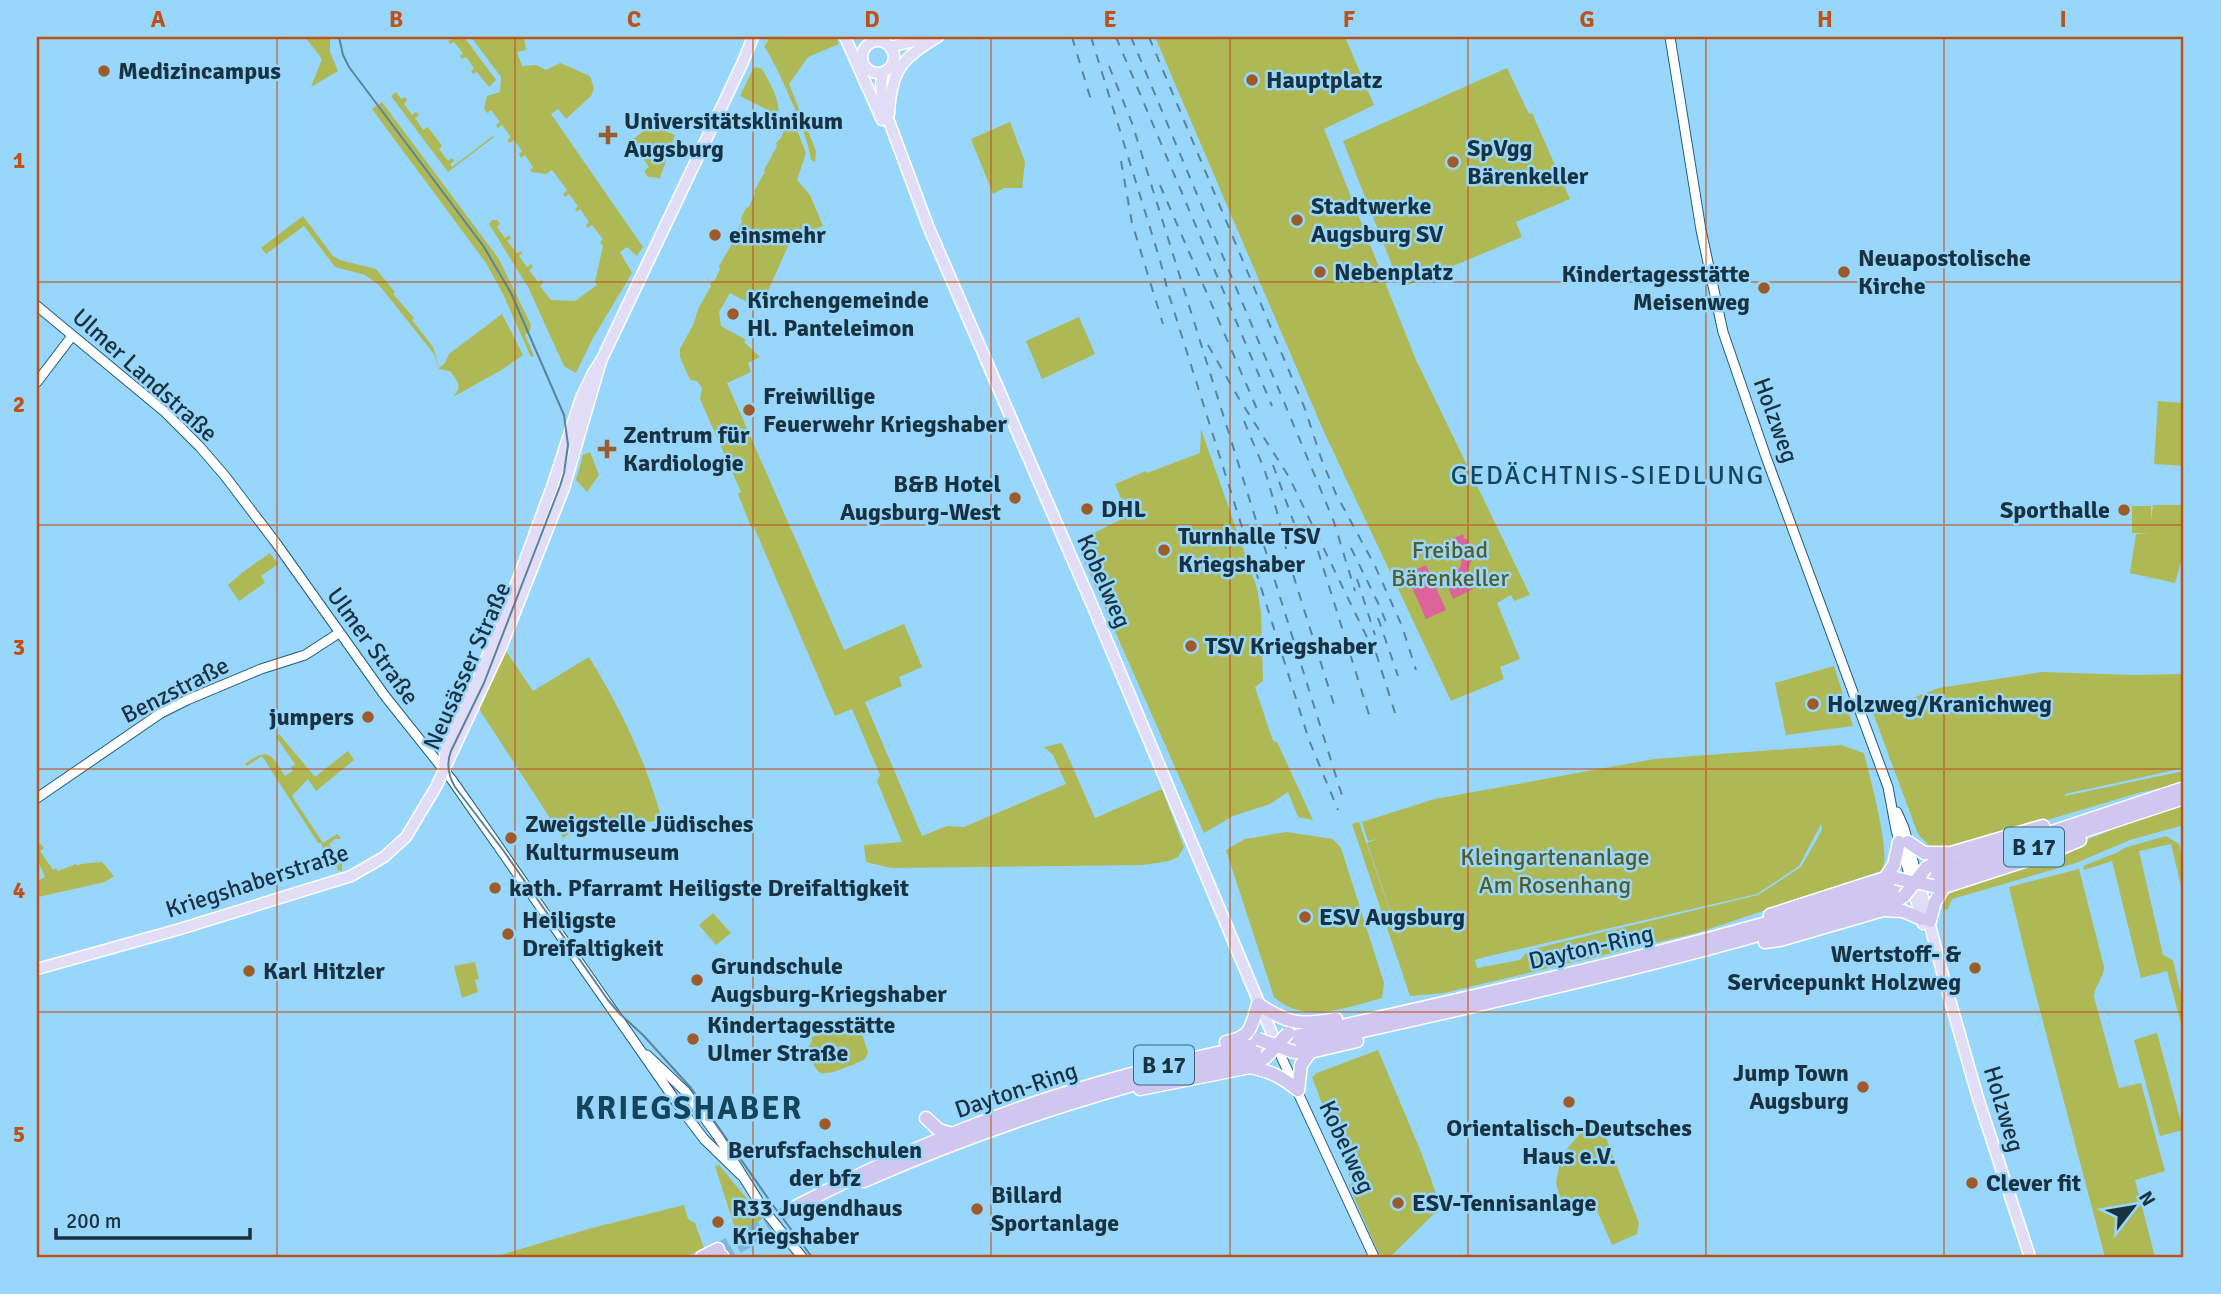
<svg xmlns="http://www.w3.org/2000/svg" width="2221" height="1294" viewBox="0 0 2221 1294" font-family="Signika,sans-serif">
<rect width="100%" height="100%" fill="#98d7fb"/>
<g fill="#aeb854" fill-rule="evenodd">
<polygon points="305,37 330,37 330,52 338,71 311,87 322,59"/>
<polygon points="451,37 464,37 496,80 489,87 477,72 473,74 471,71 474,68 466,57 462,59 460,56 463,53 454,42 450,44 448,41 452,39"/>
<polygon points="471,37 524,37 526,50 517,52 522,66 536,65 546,70 560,63 590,76 594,89 591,96 566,119 558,109 551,114 643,247 637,256 627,247 620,252 632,273 593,338 576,373 564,366 528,287 489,224 492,220 497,220 500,224 497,227 505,238 509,235 511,238 507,241 517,253 521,251 522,253 519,256 527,267 531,264 533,267 529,270 538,282 542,280 544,282 540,286 551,300 575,301 597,285 595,282 603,246 600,242 603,239 592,225 588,228 586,225 589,222 580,209 577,212 575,209 578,206 569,194 565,197 563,194 567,190 552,170 546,174 532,172 530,170 533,167 525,155 521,158 519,154 522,151 514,140 510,143 507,140 511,137 502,125 498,128 496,125 500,122 491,110 487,113 484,109 487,96 500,92 501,77"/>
<path d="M770,37H836L839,44L808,57L789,84L816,151L815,162L811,160C811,142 776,61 764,47Z"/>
<polygon points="1155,37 1345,37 1374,105 1324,129 1416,360 1530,595 1514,601 1511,595 1497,603 1520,659 1500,667 1504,679 1451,701 1324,432"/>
<path d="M756,67L762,69C769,81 781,101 778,115L740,96L753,69Z"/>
<polygon points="1507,68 1529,114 1532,113 1570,199 1516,222 1522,237 1401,288 1343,141"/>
<polygon points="396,92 401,99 405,97 407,100 404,104 412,115 416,112 419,115 415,118 423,130 428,127 442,146 439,149 448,161 452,158 454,161 450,164 452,167 493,136 494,137 448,172 391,96"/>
<polygon points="382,102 499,259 531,325 530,331 525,335 534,356 531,357 503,294 486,263 372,109"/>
<polygon points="790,115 791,115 806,153 797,180 810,195 823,226 802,235 788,246 760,309 730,293 719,312 721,326 746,340 744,342 760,357 748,363 751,372 727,383 844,650 904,624 922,667 899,677 902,686 865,702 922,836 947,826 964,827 1066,784 1053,755 1044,747 1062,743 1095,818 1162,789 1184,847 1178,857 1169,861 1143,865 891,868 866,862 864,845 902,842 877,781 880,775 852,709 835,716 754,527 751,527 738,494 741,492 700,399 702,388 697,381 690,380 680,357 680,349 694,323 698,309 711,286 710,283 715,280 720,269 719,266 733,242 733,236 736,234 742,221 741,218 746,208 749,207 755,193 754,191 765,172 764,170 777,146 776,143 781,138"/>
<polygon points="653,122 653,126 675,135 660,178 648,177 644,171 649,167 635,147 631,149 631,141 647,128 645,123"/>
<polygon points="1010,122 1025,162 1022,188 1004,188 993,194 971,139"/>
<path d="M303,216L333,256L340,260L376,269L395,292L393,294L414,318L412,320L433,347L439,368L445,363L449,354L502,314L523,355L503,369L453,397C463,385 458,382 450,371L439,369L434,354L379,285L365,275L335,267L304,226L266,254L261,248Z"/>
<polygon points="1079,317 1095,354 1042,379 1026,341"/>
<polygon points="2158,401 2184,403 2184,466 2154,464"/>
<polygon points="1201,429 1257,588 1261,612 1263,681 1255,687 1273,741 1277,742 1313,820 1298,817 1288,792 1270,804 1233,816 1204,833 1081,554 1084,553 1079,542 1082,539 1128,516 1115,484 1146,471 1147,473 1200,453"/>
<polygon points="590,452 599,475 587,492 576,480 583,455"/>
<polygon points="2153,505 2184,505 2184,551 2175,583 2130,573 2136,534 2151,533 2132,533 2132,506 2151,506 2151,520"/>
<polygon points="270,553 278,564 261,576 265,583 239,601 228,585 243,572"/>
<path d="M506,651L533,691L589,657C621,709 646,761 662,820L571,833L563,838L479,709Z"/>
<polygon points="1834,666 1853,726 1786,735 1775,683"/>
<polygon points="2042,672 2134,675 2184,674 2184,768 2065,794 2065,796 2184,771 2184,783 2138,793 1980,840 1938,848 1930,846 1918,834 1873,713 1939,688"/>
<path d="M279,734L315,777L348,751L354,760L316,791L308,779L292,796L323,843L337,834L341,838L340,839H335L329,844L338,855L343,853L346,854L342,859V871L338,870L332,855L326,856L321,843H318L262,756L247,766L245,764C269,746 271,755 285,776L293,771L291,767L295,764L276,737Z"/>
<path d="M1841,745L1864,753C1869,775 1892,854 1882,871L1697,933L1444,993L1410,996L1352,824L1359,822L1414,981L1367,843L1377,839L1368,841L1362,822L1435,799L1654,759ZM1821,824L1822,830L1801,867L1758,895L1529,950L1520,960L1477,968L1475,960L1485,957L1757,894L1799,866Z"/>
<polygon points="2184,806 2184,825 2130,840 2076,863 1952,899 1948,909 1943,910 1948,890 2035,861 2138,819"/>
<path d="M1286,832L1333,839L1341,848L1384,983L1382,998C1348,1007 1304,1025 1274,997L1226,850L1245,839Z"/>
<polygon points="2166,836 2179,844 2184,870 2184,898 2171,844 2139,851 2163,955 2173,960 2184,1008 2184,1035 2167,971 2141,978 2112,861 2084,870 2083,866 2116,853 2127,847"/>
<polygon points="41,844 44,848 40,851 53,870 56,868 58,871 76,864 78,866 80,864 102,862 114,876 105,882 38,897 37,881 45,877 37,859 37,846"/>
<path d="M2079,869L2104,967C2104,978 2094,986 2094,997L2119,1088L2141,1083L2165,1171L2135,1180L2155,1257H2105L2028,965L2009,887Z"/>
<polygon points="713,913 731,933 716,945 699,925"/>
<polygon points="475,962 479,979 475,980 478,992 462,998 454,966"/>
<path d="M859,1024L868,1053L865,1059C857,1063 829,1076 821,1073C814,1070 810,1056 807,1048L812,1042L811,1037Z"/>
<polygon points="2157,1033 2183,1130 2160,1136 2134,1040"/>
<polygon points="1378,1050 1421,1152 1441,1207 1390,1257 1381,1257 1379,1254 1349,1186 1352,1183 1312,1077 1317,1073"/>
<polygon points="1600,1123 1639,1223 1637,1234 1612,1245 1596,1208 1578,1198 1562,1204 1556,1183 1561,1156 1584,1129"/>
<polygon points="719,1165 763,1218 742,1235 741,1241 739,1241 715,1166"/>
<polygon points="684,1205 688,1219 695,1223 704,1248 685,1257 494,1257 592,1228"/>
</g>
<g fill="#dd649b">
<polygon points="1463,534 1464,538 1468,540 1474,553 1465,577 1473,589 1453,599 1443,576 1460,568 1462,561 1448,555 1443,543"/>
<polygon points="1426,565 1446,610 1426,619 1406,574"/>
</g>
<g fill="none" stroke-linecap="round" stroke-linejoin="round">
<g stroke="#7fb6d6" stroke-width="12" stroke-dasharray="12 6" stroke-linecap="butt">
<polyline points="718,1249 797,1206"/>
<polyline points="722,1256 783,1223"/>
</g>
<g stroke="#1d5d7d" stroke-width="11">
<g id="minor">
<polyline points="1670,37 1701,230 1723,332 1766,457 1888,787 1896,830 1909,874"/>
<polyline points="37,306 165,412 200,447 225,476 276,543 385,696 452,780 682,1110 704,1139 741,1175"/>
<polyline points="37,382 72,336"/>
<polyline points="37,798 161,713 187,700 261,669 305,655 339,633"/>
<polyline points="1897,812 1904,828 1916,872"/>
<polyline points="1280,1054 1374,1257"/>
<polyline points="647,1055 685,1091 719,1138 764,1210 802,1257"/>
</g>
</g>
<g stroke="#fff" stroke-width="13">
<g id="major">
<polyline points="845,37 882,120"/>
<circle cx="878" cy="57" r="16"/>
<polyline points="890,47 929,37"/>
<polyline points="883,72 881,84 883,105 928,226 1090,600 1273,1036"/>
<path d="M889,114C891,70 902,58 938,37"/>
<polyline points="444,764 446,748 478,680 518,579 553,484 581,398 594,371 601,361 742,64 753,37"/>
<polyline points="1921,890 1942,972 1978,1098 2030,1257"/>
<polyline points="1914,893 1923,924"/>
<polyline points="37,969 180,929 351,876 384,857 406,837 436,787 500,650 564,488 601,361"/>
</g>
</g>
<g stroke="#fff" stroke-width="15">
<g id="highway">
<polyline points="1908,842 1924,853 1947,853"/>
<polyline points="1926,868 1951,853 2043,826"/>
<polyline points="1926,874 2184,788"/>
<polyline points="1931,882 2184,798"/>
<polyline points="1883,910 1903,911 1922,919"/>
<polyline points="1770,915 1885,878 1894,865 1899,842"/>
<polyline points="1930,921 1935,902 1944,887 2049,853 2080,840"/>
<polyline points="1765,942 1780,940 1883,910 1904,896"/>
<path d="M1288,1038C1493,992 1699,948 1899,883"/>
<path d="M1226,1042C1252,1037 1251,1027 1258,1004C1288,1024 1301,1026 1336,1019"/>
<path d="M1291,1047C1497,1001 1702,957 1902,892"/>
<polyline points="1294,1052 1310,1052 1357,1041"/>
<path d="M1250,1067C1270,1071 1282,1077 1298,1090"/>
<polyline points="1140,1089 1250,1067 1266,1057"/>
<polyline points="1298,1090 1301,1065 1310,1052"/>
<polyline points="926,1118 939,1130 952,1134"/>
<path d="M864,1181C993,1124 1120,1084 1258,1054"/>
<path d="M797,1206C878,1164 961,1127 1047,1099C1116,1076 1187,1059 1258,1044"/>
<polyline points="702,1257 718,1249"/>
<polyline points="720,1257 722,1256"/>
</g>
</g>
<use href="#minor" stroke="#fff" stroke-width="9"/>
<use href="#major" stroke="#e2ddf6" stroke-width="10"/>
<use href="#highway" stroke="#cfc7f0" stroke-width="12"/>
<path stroke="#58849e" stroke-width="2" d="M339,37L343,55L349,67L484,247L511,293L564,415L568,445L564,473L560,486L484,683L451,751C446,764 448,775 455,787L503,850L608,1000L619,1013L643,1035L691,1088L772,1204L812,1257"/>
<g stroke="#58849e" stroke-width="2" stroke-dasharray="9 9" stroke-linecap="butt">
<polyline points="1072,37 1091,100"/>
<polyline points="1091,37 1160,260 1168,292 1309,740 1338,810"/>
<polyline points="1116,37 1272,406"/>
<polyline points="1131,37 1315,476 1334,522 1355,591"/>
<polyline points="1149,37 1305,409 1322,461 1336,494 1375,566 1402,626 1416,670"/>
<polyline points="1109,66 1132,123 1344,802"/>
<polyline points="1121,161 1132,223 1163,324"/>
<polyline points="1160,185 1260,416"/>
<polyline points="1208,345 1238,397 1289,477 1379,662"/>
<polyline points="1244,421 1265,471 1277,512 1291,568 1336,711"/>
<polyline points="1273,465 1294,523"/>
<polyline points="1351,548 1379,605 1388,627"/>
<polyline points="1318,551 1371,721"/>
<polyline points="1357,579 1375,635"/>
<polyline points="1378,618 1398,676"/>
<polyline points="1376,653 1396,716"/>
</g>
<g stroke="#fff" stroke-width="15" stroke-linecap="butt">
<g id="highway-bridge">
<polyline points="1896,878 1911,882"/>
<polyline points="1918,878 1926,868"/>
<polyline points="1919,883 1933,886"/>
<polyline points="1904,896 1912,886"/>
<polyline points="1258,1039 1294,1052"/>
<polyline points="1266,1057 1288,1033"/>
</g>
</g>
<use href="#highway-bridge" stroke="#cfc7f0" stroke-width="12"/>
</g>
<path fill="none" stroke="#bf5117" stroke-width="2" stroke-opacity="0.55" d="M277,37V1257M515,37V1257M753,37V1257M991,37V1257M1230,37V1257M1468,37V1257M1706,37V1257M1944,37V1257M37,282H2184M37,525H2184M37,769H2184M37,1012H2184"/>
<g fill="#9e5b2a" stroke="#98d7fb" stroke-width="2.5">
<circle cx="104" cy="71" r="7"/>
<circle cx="1252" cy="80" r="7"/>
<path d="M604.5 124.5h7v7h7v7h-7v7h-7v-7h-7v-7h7z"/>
<circle cx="1453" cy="162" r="7"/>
<circle cx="1297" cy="220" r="7"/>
<circle cx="715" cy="235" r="7"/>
<circle cx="1320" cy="272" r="7"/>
<circle cx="1844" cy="272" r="7"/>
<circle cx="1764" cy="288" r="7"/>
<circle cx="733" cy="314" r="7"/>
<circle cx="749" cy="410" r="7"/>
<path d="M603.5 438.5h7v7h7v7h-7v7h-7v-7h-7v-7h7z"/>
<circle cx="1015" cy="498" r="7"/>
<circle cx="1087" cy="509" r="7"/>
<circle cx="2124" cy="510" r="7"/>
<circle cx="1164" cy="550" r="7"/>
<circle cx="1191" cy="646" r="7"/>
<circle cx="1813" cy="704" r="7"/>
<circle cx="368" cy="717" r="7"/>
<circle cx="511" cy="838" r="7"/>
<circle cx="495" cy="888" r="7"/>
<circle cx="1305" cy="917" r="7"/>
<circle cx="508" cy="934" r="7"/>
<circle cx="1975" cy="968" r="7"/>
<circle cx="249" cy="971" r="7"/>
<circle cx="697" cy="980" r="7"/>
<circle cx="693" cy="1039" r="7"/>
<circle cx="1863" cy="1087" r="7"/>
<circle cx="1569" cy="1102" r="7"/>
<circle cx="825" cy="1124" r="7"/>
<circle cx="1972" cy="1183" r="7"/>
<circle cx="1398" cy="1203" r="7"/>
<circle cx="977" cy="1209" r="7"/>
<circle cx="718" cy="1222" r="7"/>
</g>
<g text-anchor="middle" stroke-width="5" stroke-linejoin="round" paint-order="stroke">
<g fill="#98d7fb" stroke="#3f6479" stroke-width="2">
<rect x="2004" y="827.5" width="60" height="39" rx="5"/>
<rect x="1134" y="1045.5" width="60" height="39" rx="5"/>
</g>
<g font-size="23" font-weight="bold" fill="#193241">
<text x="2034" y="855">B 17</text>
<text x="1164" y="1073">B 17</text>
</g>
<g font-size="24" font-weight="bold" fill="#193241" stroke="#98d7fb" text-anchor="start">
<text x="118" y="79">Medizincampus</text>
<text x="1266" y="88">Hauptplatz</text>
<text x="624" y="129">Universitätsklinikum<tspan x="624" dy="28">Augsburg</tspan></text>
<text x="1467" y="156">SpVgg<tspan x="1467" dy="28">Bärenkeller</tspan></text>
<text x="1311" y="214">Stadtwerke<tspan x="1311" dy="28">Augsburg SV</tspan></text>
<text x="729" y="243">einsmehr</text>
<text x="1858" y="266">Neuapostolische<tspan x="1858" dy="28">Kirche</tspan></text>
<text x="1334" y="280">Nebenplatz</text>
<text x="1750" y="282" text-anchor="end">Kindertagesstätte<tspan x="1750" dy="28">Meisenweg</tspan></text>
<text x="747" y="308">Kirchengemeinde<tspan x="747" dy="28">Hl. Panteleimon</tspan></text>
<text x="763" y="404">Freiwillige<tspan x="763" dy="28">Feuerwehr Kriegshaber</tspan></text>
<text x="623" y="443">Zentrum für<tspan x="623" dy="28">Kardiologie</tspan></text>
<text x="1001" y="492" text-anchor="end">B&amp;B Hotel<tspan x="1001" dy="28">Augsburg-West</tspan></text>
<text x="1101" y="517">DHL</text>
<text x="2110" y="518" text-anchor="end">Sporthalle</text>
<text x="1178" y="544">Turnhalle TSV<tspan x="1178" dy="28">Kriegshaber</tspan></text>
<text x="1205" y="654">TSV Kriegshaber</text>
<text x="1827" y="712">Holzweg/Kranichweg</text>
<text x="354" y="725" text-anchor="end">jumpers</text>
<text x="525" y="832">Zweigstelle Jüdisches<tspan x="525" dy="28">Kulturmuseum</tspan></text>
<text x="509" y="896">kath. Pfarramt Heiligste Dreifaltigkeit</text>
<text x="1319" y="925">ESV Augsburg</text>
<text x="522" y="928">Heiligste<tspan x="522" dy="28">Dreifaltigkeit</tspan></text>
<text x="1961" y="962" text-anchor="end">Wertstoff- &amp;<tspan x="1961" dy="28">Servicepunkt Holzweg</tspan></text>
<text x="711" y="974">Grundschule<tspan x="711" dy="28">Augsburg-Kriegshaber</tspan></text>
<text x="263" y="979">Karl Hitzler</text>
<text x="707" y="1033">Kindertagesstätte<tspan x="707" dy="28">Ulmer Straße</tspan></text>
<text x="1849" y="1081" text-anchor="end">Jump Town<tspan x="1849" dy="28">Augsburg</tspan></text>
<text x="1569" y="1136" text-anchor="middle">Orientalisch-Deutsches<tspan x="1569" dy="28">Haus e.V.</tspan></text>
<text x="825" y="1158" text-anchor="middle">Berufsfachschulen<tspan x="825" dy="28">der bfz</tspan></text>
<text x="1986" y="1191">Clever fit</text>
<text x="991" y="1203">Billard<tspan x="991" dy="28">Sportanlage</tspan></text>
<text x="1412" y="1211">ESV-Tennisanlage</text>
<text x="732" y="1216">R33 Jugendhaus<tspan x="732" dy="28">Kriegshaber</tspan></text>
</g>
<g font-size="24" fill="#193241" stroke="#98d7fb">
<text transform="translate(145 375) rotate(42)" y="8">Ulmer Landstraße</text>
<text transform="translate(1776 420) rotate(70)" y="8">Holzweg</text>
<text transform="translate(1104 581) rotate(66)" y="8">Kobelweg</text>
<text transform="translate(373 646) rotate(54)" y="8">Ulmer Straße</text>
<text transform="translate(467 666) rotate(-66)" y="8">Neusässer Straße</text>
<text transform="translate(175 690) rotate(-27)" y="8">Benzstraße</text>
<text transform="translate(257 881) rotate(-18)" y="8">Kriegshaberstraße</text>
<text transform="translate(1591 947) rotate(-13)" y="8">Dayton-Ring</text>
<text transform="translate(1016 1090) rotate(-19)" y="8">Dayton-Ring</text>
<text transform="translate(2004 1109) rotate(73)" y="8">Holzweg</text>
<text transform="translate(1347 1147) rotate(65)" y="8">Kobelweg</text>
</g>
<g font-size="24" fill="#575c26" stroke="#98d7fb">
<text x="1450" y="558">Freibad<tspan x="1450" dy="28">Bärenkeller</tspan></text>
<text x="1555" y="865">Kleingartenanlage<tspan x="1555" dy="28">Am Rosenhang</tspan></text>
</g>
<g font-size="26" letter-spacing="2" fill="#14455c" stroke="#98d7fb">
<text x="1608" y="484">GEDÄCHTNIS-SIEDLUNG</text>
</g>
<g font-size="32" font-weight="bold" letter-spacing="2" fill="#14455c" stroke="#98d7fb">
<text x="689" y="1119">KRIEGSHABER</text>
</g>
</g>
<rect width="2221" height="1294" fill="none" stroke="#98d7fb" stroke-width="77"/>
<g transform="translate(2133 1207) rotate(59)" stroke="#98d7fb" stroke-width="5" paint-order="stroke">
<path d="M0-5L12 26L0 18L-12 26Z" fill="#193241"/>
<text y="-10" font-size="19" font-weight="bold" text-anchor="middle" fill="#193241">N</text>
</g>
<path d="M56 1228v10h194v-10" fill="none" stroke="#193241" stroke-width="3.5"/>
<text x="66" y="1228" font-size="21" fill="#193241" stroke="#98d7fb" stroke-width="5" paint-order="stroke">200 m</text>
<rect x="38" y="38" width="2144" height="1218" fill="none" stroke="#bf5117" stroke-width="2.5"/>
<g font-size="23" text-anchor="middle" font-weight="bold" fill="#bf5117">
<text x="158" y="27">A</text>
<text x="396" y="27">B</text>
<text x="634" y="27">C</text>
<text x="872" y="27">D</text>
<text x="1110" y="27">E</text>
<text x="1349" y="27">F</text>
<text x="1587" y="27">G</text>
<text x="1825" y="27">H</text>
<text x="2063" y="27">I</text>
<text x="19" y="168">1</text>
<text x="19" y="412">2</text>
<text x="19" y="655">3</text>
<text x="19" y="898">4</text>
<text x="19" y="1142">5</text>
</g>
</svg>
